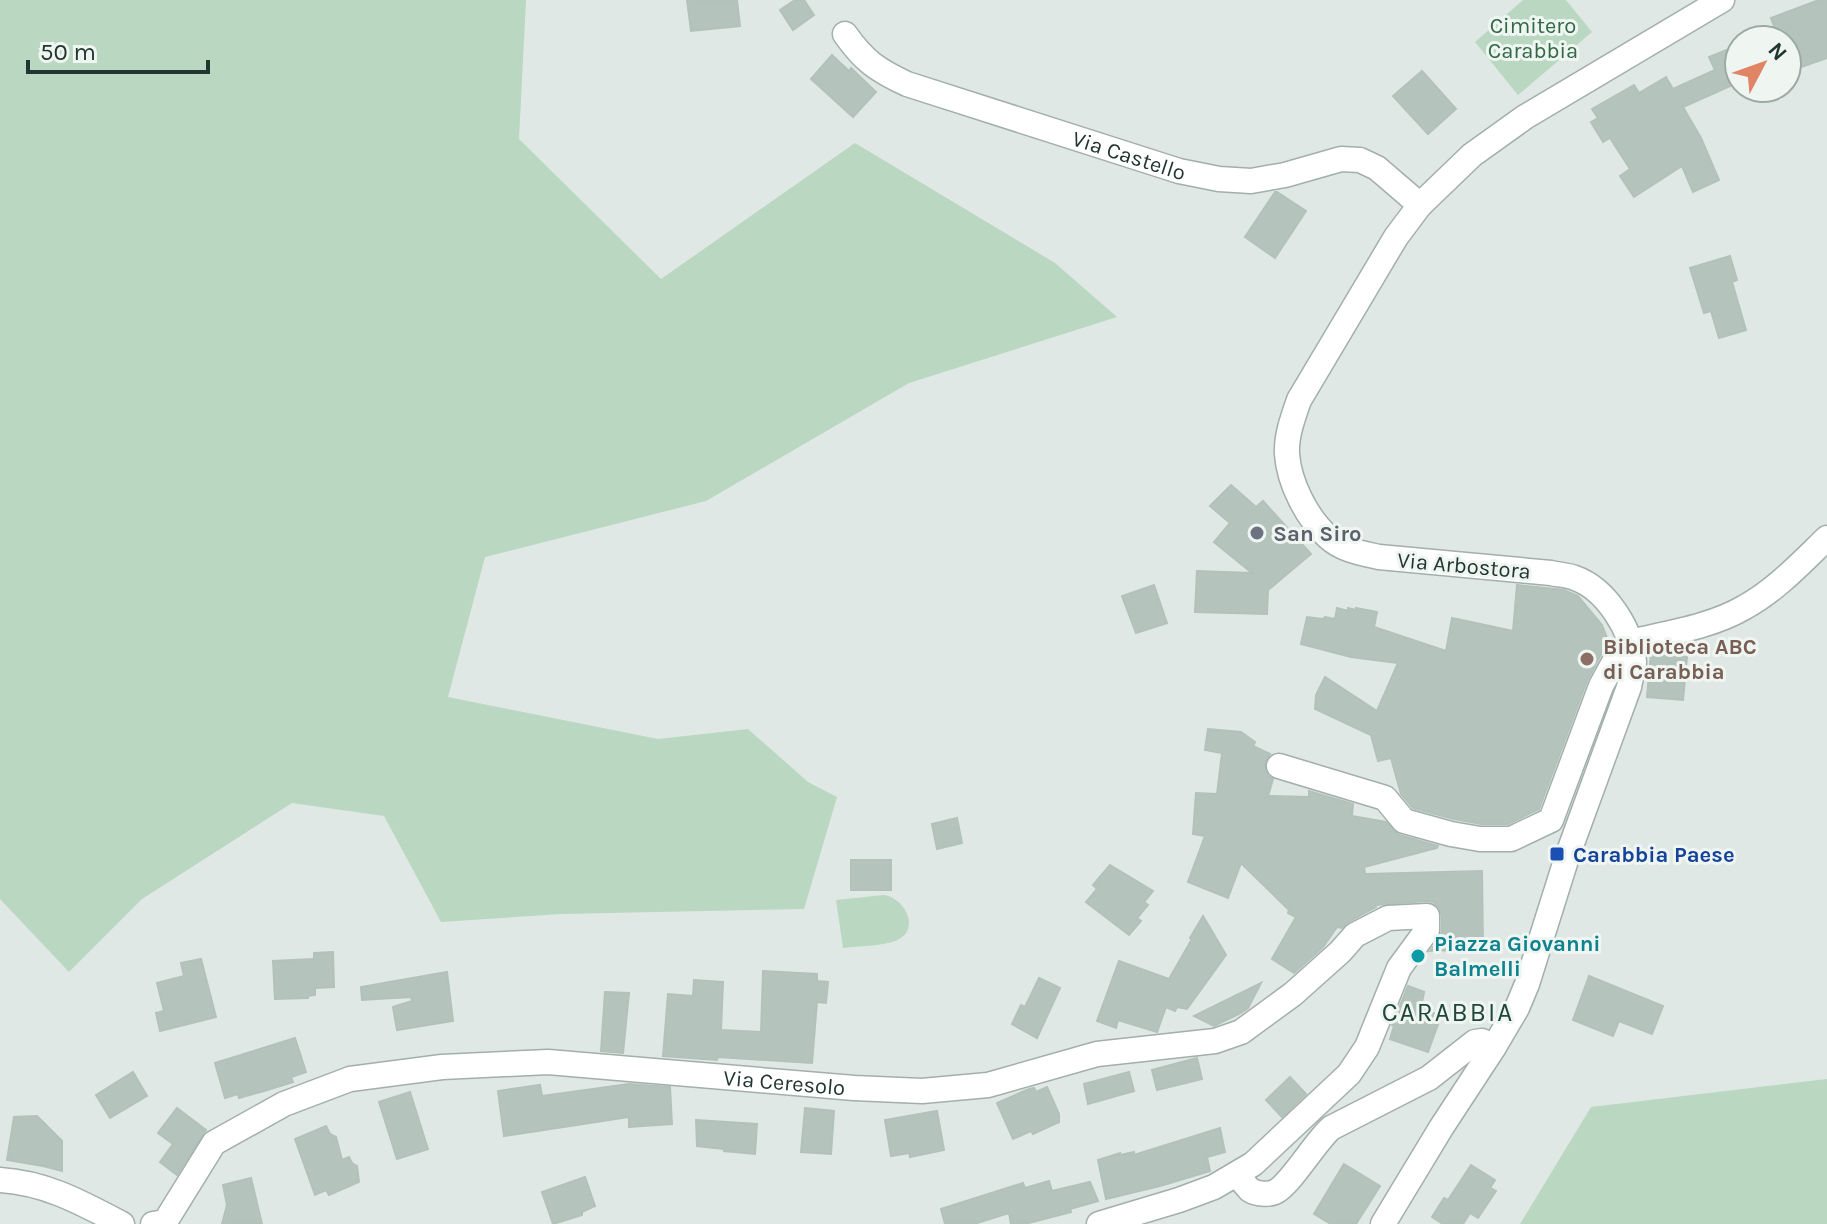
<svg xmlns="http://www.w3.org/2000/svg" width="1827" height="1224" viewBox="0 0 1827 1224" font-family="Karla,sans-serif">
<rect width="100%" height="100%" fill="#dfe8e4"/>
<g fill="#bad7c2">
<polygon points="0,0 526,0 519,139 661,279 855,143 1055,263 1117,317 909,383 706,501 485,557 448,697 658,739 748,729 808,782 837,797 804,909 561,914 441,922 384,816 292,803 142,899 69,972 0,899"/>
<polygon points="1523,0 1566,0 1592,32 1518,95 1475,42"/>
<path d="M884,895C907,899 921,932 895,941C881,946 858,946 843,948L836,900Z"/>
<polygon points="1827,1079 1827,1224 1520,1224 1591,1107"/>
</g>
<g fill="#b5c3bd" stroke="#b3c1bb" stroke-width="2">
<polygon points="687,0 737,0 740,26 691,31"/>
<polygon points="795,0 804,0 814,15 793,30 780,10"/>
<polygon points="1819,0 1827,0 1827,58 1787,72 1787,40 1779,40 1771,18"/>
<polygon points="1739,45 1739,82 1683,107 1701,138 1719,180 1693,192 1682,166 1634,197 1620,176 1630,169 1610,138 1603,142 1591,122 1598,118 1592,109 1634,85 1639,93 1666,77 1673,89 1715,70 1709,57"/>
<polygon points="832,55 849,71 851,68 876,92 853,117 811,79"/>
<polygon points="1422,71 1456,109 1428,134 1393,96"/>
<polygon points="1275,192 1277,192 1306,211 1275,258 1245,237"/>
<polygon points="1730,256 1737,280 1732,282 1746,330 1719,338 1711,311 1704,313 1690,268"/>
<polygon points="1231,485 1256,507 1263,501 1311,554 1268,590 1267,614 1195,612 1197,571 1252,573 1214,542 1230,523 1210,506"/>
<polygon points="1154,585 1167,623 1136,633 1122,596"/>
<polygon points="1517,585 1564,590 1578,596 1602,625 1607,638 1607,643 1587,681 1539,809 1508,824 1481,824 1454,819 1413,808 1401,794 1391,758 1378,761 1371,735 1315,709 1316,695 1325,677 1377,711 1398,663 1351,657 1301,644 1307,617 1323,619 1325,617 1335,619 1337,608 1348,611 1348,608 1356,610 1356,608 1377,612 1374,627 1446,651 1452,618 1513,631"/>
<polygon points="1651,653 1687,657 1683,700 1647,697"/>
<polygon points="1208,729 1241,732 1255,742 1253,746 1270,754 1265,762 1265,770 1268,776 1273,779 1268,796 1309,797 1309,791 1353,804 1352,816 1386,822 1399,835 1438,846 1437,848 1364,867 1365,874 1482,871 1483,949 1430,951 1440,938 1442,930 1442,916 1439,908 1433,902 1426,901 1376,905 1376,907 1348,922 1342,928 1337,927 1323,947 1294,973 1272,959 1296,917 1288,913 1289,910 1241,863 1228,898 1188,882 1205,836 1193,834 1196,793 1217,794 1222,753 1205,750"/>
<polygon points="957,818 962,843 937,849 932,824"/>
<rect x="851" y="860" width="40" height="30"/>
<polygon points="1110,865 1153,891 1144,902 1148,905 1137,918 1141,921 1129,935 1086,902 1097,889 1093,885"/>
<polygon points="1203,916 1226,955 1187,1009 1177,1007 1175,1011 1166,1007 1157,1032 1118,1020 1116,1028 1097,1021 1119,961 1169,979 1192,939 1190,938"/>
<polygon points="333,952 334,987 315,988 315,995 308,996 308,998 275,999 273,961 314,959 314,953"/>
<polygon points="201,959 216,1017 160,1031 156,1013 164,1011 157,983 184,976 181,963"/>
<polygon points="763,971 817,974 817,981 828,982 826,1003 817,1002 812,1063 718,1057 717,1060 663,1056 668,994 693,996 694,980 723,982 721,1030 761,1032"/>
<polygon points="447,972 453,1021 397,1030 393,1007 412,1001 411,997 362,1000 361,987"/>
<polygon points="1589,976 1663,1006 1652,1034 1619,1021 1613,1036 1573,1020"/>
<polygon points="1039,978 1060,988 1037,1038 1012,1024 1021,1005 1025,1007"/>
<polygon points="1261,983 1248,1008 1241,1013 1214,1026 1194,1016"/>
<polygon points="1408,986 1424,992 1421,1008 1441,1016 1428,1052 1390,1039 1394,1026 1392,1025"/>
<polygon points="605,992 629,993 623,1053 601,1051"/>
<polygon points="295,1038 306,1072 291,1077 293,1082 264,1091 239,1098 238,1094 225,1098 215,1063"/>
<polygon points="1197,1058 1202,1079 1157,1090 1152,1070"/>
<polygon points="133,1072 147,1096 110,1118 96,1095"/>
<polygon points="1129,1072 1134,1091 1088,1104 1084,1084"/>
<polygon points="1290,1077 1306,1094 1282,1117 1266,1100"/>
<polygon points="629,1084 670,1087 672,1124 629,1127 629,1117 504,1136 498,1091 540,1085 542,1096"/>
<polygon points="1047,1087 1059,1114 1059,1122 1033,1134 1031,1131 1013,1139 997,1103 1029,1089 1034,1088 1036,1092"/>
<polygon points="410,1092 428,1149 397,1159 379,1102"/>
<polygon points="177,1108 206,1130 177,1175 160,1162 173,1144 158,1133"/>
<polygon points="805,1108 834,1111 831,1154 801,1152"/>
<polygon points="937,1111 944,1150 910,1157 909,1153 891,1156 885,1120"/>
<polygon points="37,1116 62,1141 62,1171 43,1166 7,1160 14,1117"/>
<polygon points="696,1120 757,1124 755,1154 724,1151 724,1149 697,1146"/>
<polygon points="326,1126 330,1134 336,1137 342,1160 349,1157 352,1163 357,1166 359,1182 329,1195 326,1190 315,1195 295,1139"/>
<polygon points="1220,1128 1225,1152 1207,1157 1210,1171 1160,1186 1106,1199 1098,1160 1120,1153 1120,1155 1134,1152 1134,1155"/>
<polygon points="1344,1164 1380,1186 1356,1224 1331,1224 1314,1214"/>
<polygon points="1471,1165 1495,1180 1490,1188 1496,1191 1478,1218 1470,1213 1463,1224 1443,1224 1432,1217 1444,1198 1448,1200"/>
<polygon points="585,1177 595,1206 582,1212 582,1215 553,1224 542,1192"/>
<polygon points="251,1178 262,1224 222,1224 227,1205 223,1185"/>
<polygon points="1049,1181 1052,1191 1090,1182 1098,1201 1070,1209 1071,1212 1025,1224 1011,1224 1009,1213 974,1224 945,1224 941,1209 1023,1183 1025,1188"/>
</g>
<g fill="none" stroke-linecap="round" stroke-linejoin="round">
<g stroke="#a3afab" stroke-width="27">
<g id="minor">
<path id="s1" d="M845,34C864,61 877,70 907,84L1179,171L1219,179L1251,181L1285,175L1341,159L1360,160L1377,168L1420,205"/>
<path d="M1279,766L1385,798L1404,821L1451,834L1480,839H1511L1551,820L1601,686L1620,651L1630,642C1668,633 1711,627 1745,607C1776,590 1802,562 1827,538"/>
<path d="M1237,1175C1241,1179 1246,1186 1250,1190C1257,1194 1268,1195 1275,1192C1290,1185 1315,1142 1331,1128L1429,1078L1475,1042L1482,1041L1494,1047"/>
<path d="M0,1180C47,1183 82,1203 122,1224"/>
<path id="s2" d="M153,1224L165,1222L214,1143L284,1104L350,1079L442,1067L548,1062L854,1088L922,1091L988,1085L1097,1054L1215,1041L1241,1032L1293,994L1340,952L1355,935L1388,918L1427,916V930L1399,968L1367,1047L1349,1074L1253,1164L1214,1187L1179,1200L1099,1224"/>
</g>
</g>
<g stroke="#a3afab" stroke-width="27">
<path id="tertiary" d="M1383,1224L1441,1128L1494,1047L1517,1008L1527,984L1567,857L1629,687C1630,679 1634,670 1634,662C1632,630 1606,589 1575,578C1568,575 1559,575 1551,573L1379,557C1361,553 1342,550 1328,537C1307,518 1289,483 1287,454C1286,436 1293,417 1299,400L1396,237L1420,205L1472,155L1525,117L1722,0"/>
</g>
<use href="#minor" stroke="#fff" stroke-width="24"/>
<use href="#tertiary" stroke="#fff" stroke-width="24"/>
</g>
<circle fill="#6b7280" stroke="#eff6f2" stroke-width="3" cx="1257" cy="533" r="8"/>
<circle fill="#8d6e63" stroke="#eff6f2" stroke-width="3" cx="1587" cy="659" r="8"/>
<rect fill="#1a4fb4" stroke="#eff6f2" stroke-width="3" x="1549" y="846" width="16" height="16" rx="4"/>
<circle fill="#0f9aa8" stroke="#eff6f2" stroke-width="3" cx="1418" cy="956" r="8"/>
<g text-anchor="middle" stroke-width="6" stroke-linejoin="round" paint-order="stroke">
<g font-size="22" fill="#326846" stroke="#eff6f2">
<text x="1533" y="33">Cimitero<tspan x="1533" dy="25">Carabbia</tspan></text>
</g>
<g font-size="22" fill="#223631" stroke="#eff6f2">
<text dy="8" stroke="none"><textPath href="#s1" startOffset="314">Via Castello</textPath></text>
<text transform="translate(1464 565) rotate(5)" y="8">Via Arbostora</text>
<text dy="8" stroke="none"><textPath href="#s2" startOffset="692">Via Ceresolo</textPath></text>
</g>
<g font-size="22" font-weight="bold" fill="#5b616d" stroke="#eff6f2" text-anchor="start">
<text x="1273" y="541">San Siro</text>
</g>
<g font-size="22" font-weight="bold" fill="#785e54" stroke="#eff6f2" text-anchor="start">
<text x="1603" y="654">Biblioteca ABC<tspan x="1603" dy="25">di Carabbia</tspan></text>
</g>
<g font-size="22" font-weight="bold" fill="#164399" stroke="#eff6f2" text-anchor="start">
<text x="1573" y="862">Carabbia Paese</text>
</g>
<g font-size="22" font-weight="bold" fill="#0d838f" stroke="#eff6f2" text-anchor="start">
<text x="1434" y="951">Piazza Giovanni<tspan x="1434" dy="25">Balmelli</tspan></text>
</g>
<g font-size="26" letter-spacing="2" fill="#21463c" stroke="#eff6f2">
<text x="1448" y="1021">CARABBIA</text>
</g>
</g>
<g transform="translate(1763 64) rotate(49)"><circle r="38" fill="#eff6f2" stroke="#9da9a5" stroke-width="2"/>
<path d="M0-6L14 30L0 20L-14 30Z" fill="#e18365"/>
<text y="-12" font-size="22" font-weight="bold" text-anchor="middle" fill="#223631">N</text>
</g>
<path d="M28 60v12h180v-12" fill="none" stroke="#223631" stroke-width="4"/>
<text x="40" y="60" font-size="24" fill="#223631" stroke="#eff6f2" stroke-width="6" paint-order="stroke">50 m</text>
</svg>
